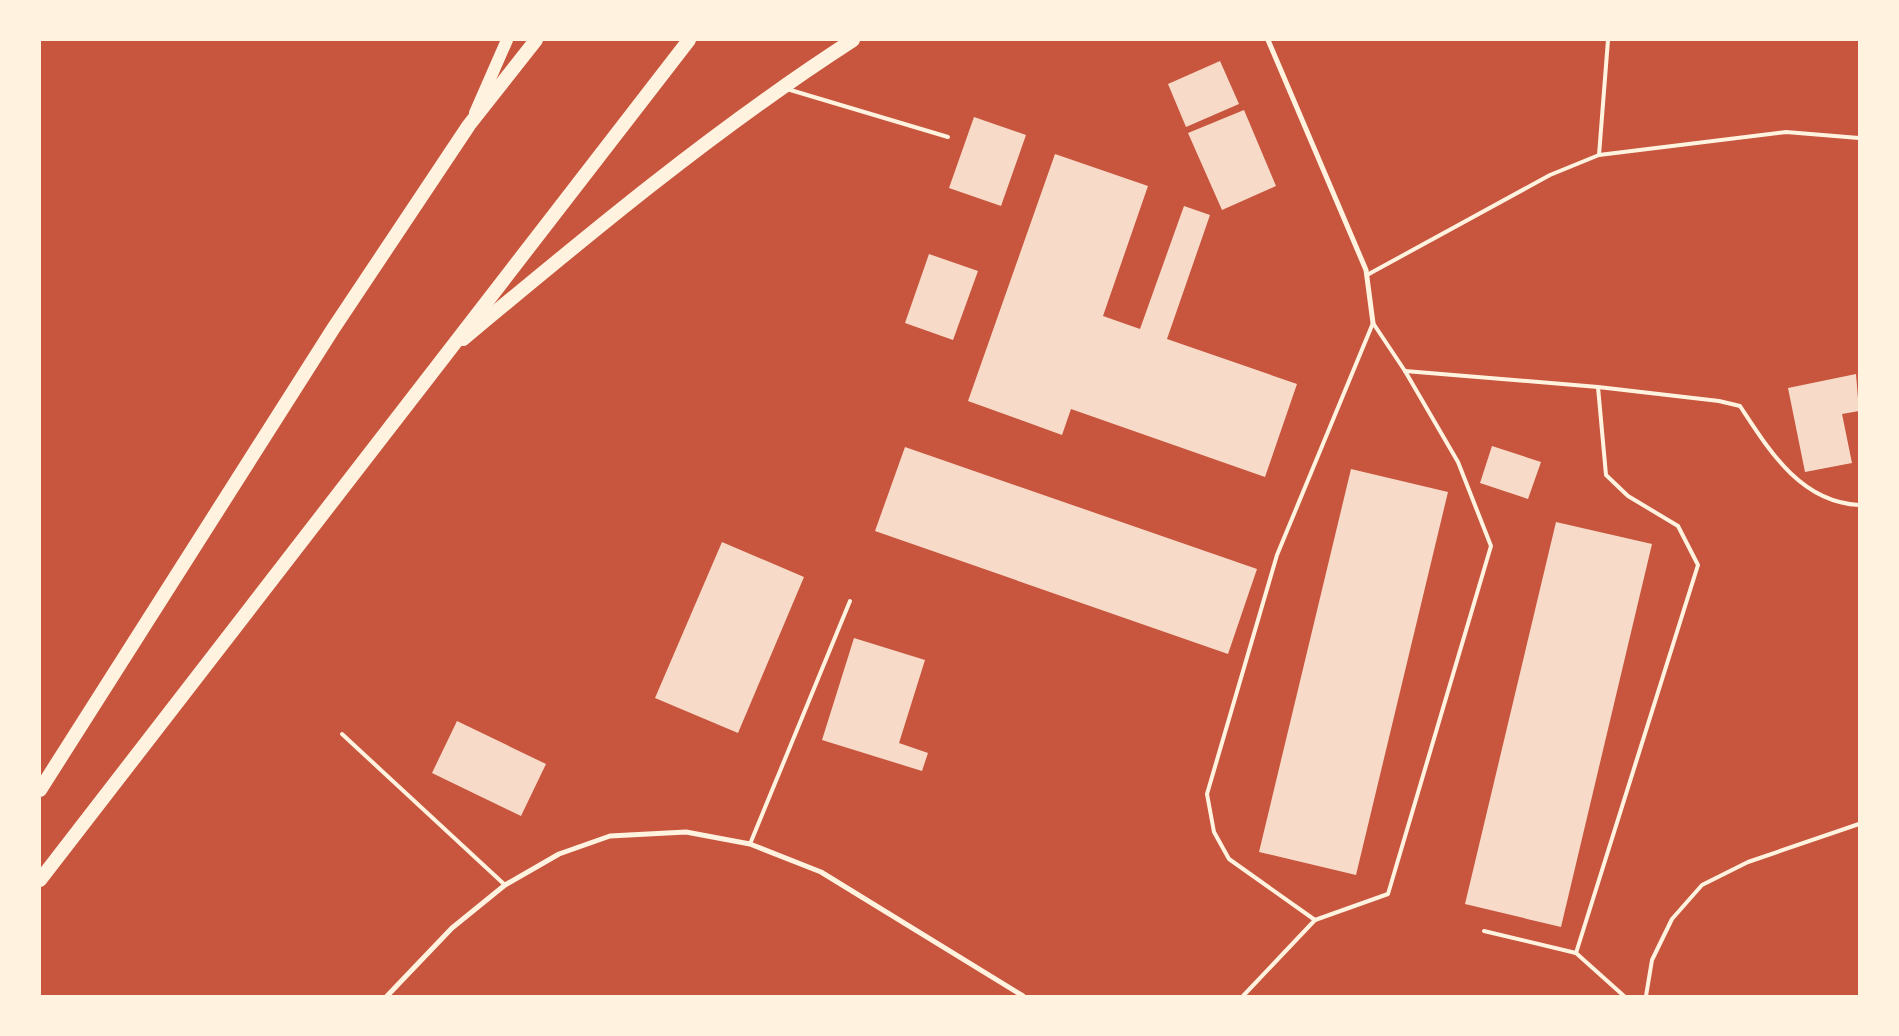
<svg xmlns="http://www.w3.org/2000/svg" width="1899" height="1036" viewBox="0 0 1899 1036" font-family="Arial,sans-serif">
<rect width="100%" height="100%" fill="#c8553d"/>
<g fill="#f7dbc8">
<polygon points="1220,61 1239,104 1186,127 1168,84"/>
<polygon points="1244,110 1276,186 1222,210 1188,133"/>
<polygon points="974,117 1026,135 1001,206 949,188"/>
<polygon points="1055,154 1148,186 1103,316 1140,329 1184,206 1210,215 1167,339 1297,384 1265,477 1071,409 1062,435 968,401"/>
<polygon points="929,254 978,271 953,340 905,323"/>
<polygon points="1856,374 1859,411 1842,414 1852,463 1805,472 1788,388"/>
<polygon points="1492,446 1541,462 1528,499 1480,483"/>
<polygon points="905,447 1257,569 1228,654 875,531"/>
<polygon points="1351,469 1448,492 1356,875 1259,852"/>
<polygon points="1556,522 1652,544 1561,927 1465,904"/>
<polygon points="722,542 804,577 738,733 655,698"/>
<polygon points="854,638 925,660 899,743 928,753 922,771 822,740"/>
<polygon points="457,721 546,764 521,816 432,773"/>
</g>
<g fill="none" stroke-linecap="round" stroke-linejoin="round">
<g stroke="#fff3e0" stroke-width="4">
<polyline points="787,89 948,137"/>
<polyline points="1599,155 1608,40"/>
<polyline points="1367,275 1550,175 1599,155 1786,132 1859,138"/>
<path d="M1405,371L1598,387L1719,401L1740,406C1769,450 1800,502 1859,505"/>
<polyline points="342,734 505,885"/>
<polyline points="750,844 850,601"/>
<polyline points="1315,920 1229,859 1214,832 1207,794 1277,555 1373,323"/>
<polyline points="1484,931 1576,953 1624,996"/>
<polyline points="1576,953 1698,565 1678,526 1628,496 1606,475 1598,387"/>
<polyline points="1243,996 1315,920 1388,894 1491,546 1458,462 1405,371 1373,323"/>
<polyline points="1646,996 1652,960 1672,919 1702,885 1748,862 1859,824"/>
</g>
<g stroke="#fff3e0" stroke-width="5">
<polyline points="1268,40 1366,270 1373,323"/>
<polyline points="387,996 452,928 505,885 559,854 610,836 686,832 750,844 821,872 1023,996"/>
</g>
<polyline stroke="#fff3e0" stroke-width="12" points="475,113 507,40"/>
<g stroke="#fff3e0" stroke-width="14">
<path d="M463,339C589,234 715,129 853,40"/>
<polyline points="40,790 333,329 469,125 536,40"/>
<polyline points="40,880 689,40"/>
</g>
</g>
<rect width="1899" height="1036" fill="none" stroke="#fff3e0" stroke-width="82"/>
</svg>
